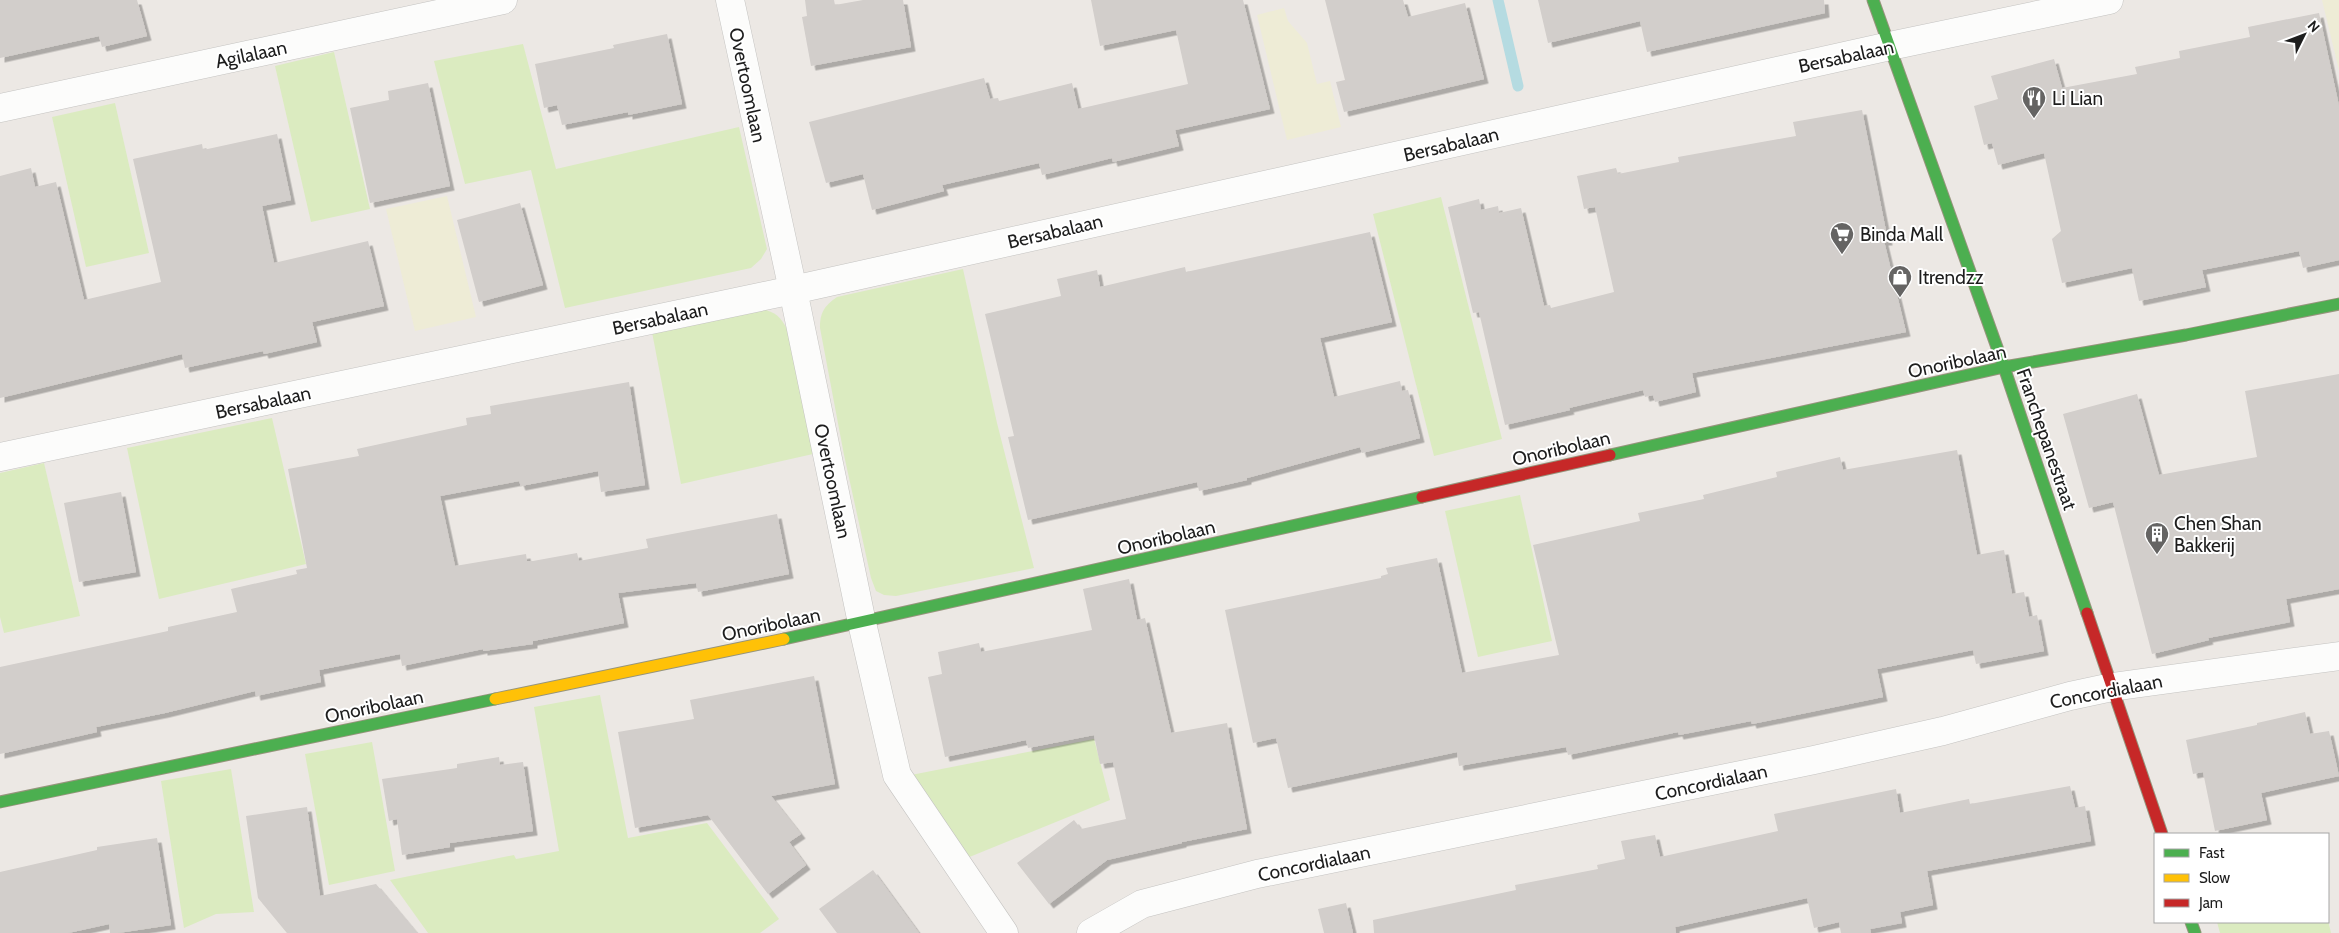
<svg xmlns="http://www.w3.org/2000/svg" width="2339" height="933" viewBox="0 0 2339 933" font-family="Cabin,sans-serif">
<defs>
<filter id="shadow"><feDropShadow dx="4.5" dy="4.5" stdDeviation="0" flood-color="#0004"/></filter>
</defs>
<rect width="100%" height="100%" fill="#ece8e4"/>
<g fill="#eeecd6">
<polygon points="2322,0 2339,0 2339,70"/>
<polygon points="1284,8 1288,21 1307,43 1317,84 1330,81 1341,127 1287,140 1257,15"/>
<polygon points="447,196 476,317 415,331 386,209"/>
</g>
<g fill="#dbebc0">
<polygon points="523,44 556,169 739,127 767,249 761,259 751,268 565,308 531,170 465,184 434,61"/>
<polygon points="334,52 370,209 311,222 275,66"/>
<polygon points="115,103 149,253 86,267 52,117"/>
<polygon points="1441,197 1502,439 1434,456 1373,214"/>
<path d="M963,269L997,423L1034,568L896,596L884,595L876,591L871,578L844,455L820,328C820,313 824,306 837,297Z"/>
<path d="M766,310C779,314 783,321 789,333L813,454L681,484L652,332Z"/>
<polygon points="272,418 306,564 159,599 127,448"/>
<polygon points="44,463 80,616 4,633 0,617 0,473"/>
<polygon points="1520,495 1552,641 1478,657 1445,511"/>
<polygon points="600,695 628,838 707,823 779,919 760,933 428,933 390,880 514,855 516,859 559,851 534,707"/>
<polygon points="1094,739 1110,800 967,858 911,775"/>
<polygon points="372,742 395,871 329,885 305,754"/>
<polygon points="231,769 254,912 216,914 184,928 161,781"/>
<polygon points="2328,920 2331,933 2220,933 2217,922"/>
</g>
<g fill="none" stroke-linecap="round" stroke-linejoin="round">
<polyline stroke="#b5dbe1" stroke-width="11" points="1498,0 1518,86"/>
</g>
<g fill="#d2cecb" filter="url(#shadow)">
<polygon points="0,0 137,0 147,36 102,47 99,36 0,58"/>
<polygon points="805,0 834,0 835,5 863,0 903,0 911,47 811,66 802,17 807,16"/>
<polygon points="1091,0 1243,0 1270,109 1175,130 1179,146 1113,162 1112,158 1042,175 1039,163 942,185 944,191 872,210 863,174 826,183 809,122 984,78 990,99 998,98 999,101 1072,83 1078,109 1188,84 1176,30 1100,46"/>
<polygon points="1325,0 1403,0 1408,17 1465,3 1484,79 1344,112 1336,82 1345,80"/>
<polygon points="1538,0 1824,0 1825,13 1647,52 1640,21 1548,43"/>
<polygon points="2319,13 2339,106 2339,260 2303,268 2299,251 2202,270 2206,287 2139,301 2132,268 2062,283 2052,239 2061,231 2044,153 1998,165 1992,143 1984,145 1974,106 1998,99 1991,76 2054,59 2062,88 2137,74 2135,67 2180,58 2179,51 2250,37 2248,27"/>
<polygon points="667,34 682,104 628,115 628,112 562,125 557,105 544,108 535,64 614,48 613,45"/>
<polygon points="428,83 450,186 370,203 350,108 389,100 388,91"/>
<polygon points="1862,110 1888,241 1884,241 1906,332 1692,373 1696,392 1655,402 1653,395 1645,397 1643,390 1569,408 1570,410 1505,425 1479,312 1473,313 1448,207 1479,199 1481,210 1498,206 1499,213 1521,208 1544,306 1550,305 1551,308 1614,292 1595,207 1584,209 1577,176 1616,168 1618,174 1679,162 1678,157 1796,136 1793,122"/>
<polygon points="277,134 291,200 262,206 274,263 368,241 384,306 312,322 317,342 264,354 263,351 185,368 182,354 0,398 0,176 31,168 35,187 56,182 84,300 161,282 133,159 202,144 203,150"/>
<polygon points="520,203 543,285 479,302 457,220"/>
<polygon points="1370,232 1392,322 1320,338 1334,397 1400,381 1402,391 1408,390 1420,438 1362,453 1360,447 1247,478 1247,480 1199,491 1197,482 1028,520 1008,437 1014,436 985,314 1061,296 1057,279 1097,270 1100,287 1185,267 1186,272"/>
<polygon points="2339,374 2339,589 2286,599 2290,622 2208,638 2209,640 2152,654 2113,502 2089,508 2063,414 2137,394 2159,475 2257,457 2245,391"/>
<polygon points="629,382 645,485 601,492 598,471 521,486 519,481 440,496 455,566 526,554 527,561 533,561 577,553 579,561 648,548 646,539 777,514 789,574 698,592 696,583 618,593 624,623 533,641 533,644 483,651 483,649 402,666 400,654 319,670 321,682 256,696 255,691 165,713 96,727 97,732 0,754 0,667 168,631 168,627 237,612 231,589 297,574 296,570 307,568 288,469 359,456 357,449 467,425 466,418 491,414 490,406"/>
<polygon points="1957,450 1977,555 2004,550 2012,594 2024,592 2029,617 2037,615 2044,651 1976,664 1973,650 1877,669 1883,697 1752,724 1751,721 1679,735 1678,732 1568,755 1566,747 1459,766 1457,752 1288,788 1276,738 1253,743 1225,610 1381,578 1381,576 1388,574 1386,568 1437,558 1462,673 1559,655 1533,545 1640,521 1638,513 1704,499 1703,495 1777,477 1776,472 1840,457 1843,470"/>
<polygon points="121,492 136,572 79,582 64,503"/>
<polygon points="1129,579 1137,620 1145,618 1171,733 1227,723 1247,829 1182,842 1182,843 1107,860 1049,904 1017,863 1074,820 1081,829 1126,819 1113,762 1100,764 1094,735 1028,748 1026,740 945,757 928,677 942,674 938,652 979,643 981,652 1092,630 1083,589"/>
<polygon points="814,676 835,784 771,796 801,834 789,842 806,865 768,894 708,815 635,828 618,732 694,719 690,700"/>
<polygon points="2305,712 2310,734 2329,731 2339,776 2261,793 2267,820 2215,831 2203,772 2193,774 2186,740 2257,725 2257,723"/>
<polygon points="499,757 500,765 523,762 533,831 450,843 450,847 402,855 397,819 389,821 382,779 457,768 457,764"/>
<polygon points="2070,786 2075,808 2085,806 2091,841 1927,871 1933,905 1900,912 1902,923 1870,929 1871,933 1841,933 1839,922 1814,928 1807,898 1675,927 1676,933 1374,933 1373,920 1516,890 1515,885 1598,869 1597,865 1625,859 1621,841 1655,835 1660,857 1778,831 1774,814 1896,789 1900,813 1969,799 1970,804"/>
<polygon points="307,807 320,896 376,884 417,933 287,933 258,898 246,816"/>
<polygon points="157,838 171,925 118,933 110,933 109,924 68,933 0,933 0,872 97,850 97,847"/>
<polygon points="873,870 919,933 837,933 819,909"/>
<polygon points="1346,903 1353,933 1324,933 1318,909"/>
</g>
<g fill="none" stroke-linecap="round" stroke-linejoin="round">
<g stroke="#c4c3c1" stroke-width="29">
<g id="street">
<polyline points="730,0 793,290 862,623 897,775 1004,933"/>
<polyline points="0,108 503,0"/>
<polyline points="0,457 793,290 1890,46 2109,0"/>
<polyline points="1091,933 1142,904 1257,874 1814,760 1943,731 2070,696 2112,687 2339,656"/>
</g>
</g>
<g stroke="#96947c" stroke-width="13">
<g id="fast">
<polyline points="1873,0 2004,367 2087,613"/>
<polyline points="1610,455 2004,367 2186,335 2339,304"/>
<polyline points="784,639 1422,497"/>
<polyline points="0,802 495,699"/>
<polyline points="2191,922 2195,933"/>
</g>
</g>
<g stroke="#96947c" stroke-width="13">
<polyline id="slow" points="495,699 784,639"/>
</g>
<g stroke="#96947c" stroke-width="13">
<g id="jam">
<polyline points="1422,497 1610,455"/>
<polyline points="2087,613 2162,834"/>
</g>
</g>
<use href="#street" stroke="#fcfcfb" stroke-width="28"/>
<use href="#fast" stroke="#4caf50" stroke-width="11"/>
<use href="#slow" stroke="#ffc107" stroke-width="11"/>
<use href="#jam" stroke="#c62828" stroke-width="11"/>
</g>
<defs>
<g id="restaurant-pin" transform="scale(1.25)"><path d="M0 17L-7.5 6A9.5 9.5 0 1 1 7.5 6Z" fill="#656463" stroke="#fff"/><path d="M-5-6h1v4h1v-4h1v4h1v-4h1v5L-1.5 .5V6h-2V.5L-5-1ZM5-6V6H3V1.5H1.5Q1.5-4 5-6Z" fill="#fff"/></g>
<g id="supermarket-pin" transform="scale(1.25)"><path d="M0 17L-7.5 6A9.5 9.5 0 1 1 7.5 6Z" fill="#656463" stroke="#fff"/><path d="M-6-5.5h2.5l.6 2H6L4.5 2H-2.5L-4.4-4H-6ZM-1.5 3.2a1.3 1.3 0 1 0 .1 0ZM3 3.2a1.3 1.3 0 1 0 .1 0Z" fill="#fff"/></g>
<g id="shop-pin" transform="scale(1.25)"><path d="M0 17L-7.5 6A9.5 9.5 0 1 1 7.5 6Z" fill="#656463" stroke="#fff"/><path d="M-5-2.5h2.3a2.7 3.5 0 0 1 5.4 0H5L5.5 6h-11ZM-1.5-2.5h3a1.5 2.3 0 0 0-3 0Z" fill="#fff"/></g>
<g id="building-pin" transform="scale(1.25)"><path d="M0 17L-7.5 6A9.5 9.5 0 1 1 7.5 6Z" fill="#656463" stroke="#fff"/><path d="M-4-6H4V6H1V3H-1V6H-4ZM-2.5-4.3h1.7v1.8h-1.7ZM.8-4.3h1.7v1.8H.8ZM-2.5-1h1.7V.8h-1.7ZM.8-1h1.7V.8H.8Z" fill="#fff"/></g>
</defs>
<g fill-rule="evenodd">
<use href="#restaurant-pin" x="2034" y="98"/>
<use href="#supermarket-pin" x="1842" y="234"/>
<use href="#shop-pin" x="1900" y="277"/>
<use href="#building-pin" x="2157" y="534"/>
</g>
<g text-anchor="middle" stroke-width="4" stroke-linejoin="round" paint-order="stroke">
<g font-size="19" fill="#1d1d1d" stroke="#fff">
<text transform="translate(251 54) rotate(-12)" y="7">Agilalaan</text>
<text transform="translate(1846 56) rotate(-12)" y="7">Bersabalaan</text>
<text transform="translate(748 85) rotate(78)" y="7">Overtoomlaan</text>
<text transform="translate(1451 144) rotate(-13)" y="7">Bersabalaan</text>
<text transform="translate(1055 231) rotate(-13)" y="7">Bersabalaan</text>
<text transform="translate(660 318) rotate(-12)" y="7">Bersabalaan</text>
<text transform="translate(1957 361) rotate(-12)" y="7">Onoribolaan</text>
<text transform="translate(263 402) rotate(-12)" y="7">Bersabalaan</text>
<text transform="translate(2047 439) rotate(71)" y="7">Franchepanestraat</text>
<text transform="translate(1561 448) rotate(-13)" y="7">Onoribolaan</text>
<text transform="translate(833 481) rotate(78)" y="7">Overtoomlaan</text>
<text transform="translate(1166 537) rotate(-13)" y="7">Onoribolaan</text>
<text transform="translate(771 624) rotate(-12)" y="7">Onoribolaan</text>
<text transform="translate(2106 691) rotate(-11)" y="7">Concordialaan</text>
<text transform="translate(374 706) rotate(-12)" y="7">Onoribolaan</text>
<text transform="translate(1711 782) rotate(-12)" y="7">Concordialaan</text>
<text transform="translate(1314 863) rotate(-12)" y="7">Concordialaan</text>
</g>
<g font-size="19" fill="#1d1d1d" stroke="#fff" text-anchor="start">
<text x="2052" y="105">Li Lian</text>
<text x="1860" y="241">Binda Mall</text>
<text x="1918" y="284">Itrendzz</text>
<text x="2174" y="530">Chen Shan<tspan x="2174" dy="22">Bakkerij</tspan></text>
</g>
</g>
<rect x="2154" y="833" width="175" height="90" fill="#ffffff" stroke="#a5a5a5"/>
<rect x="2164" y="849" width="25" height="8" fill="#4caf50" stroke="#a5a5a5"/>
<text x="2199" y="858" font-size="15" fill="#1d1d1d">Fast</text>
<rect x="2164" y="874" width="25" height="8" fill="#ffc107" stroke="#a5a5a5"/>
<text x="2199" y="883" font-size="15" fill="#1d1d1d">Slow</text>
<rect x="2164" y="899" width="25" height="8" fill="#c62828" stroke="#a5a5a5"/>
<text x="2199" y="908" font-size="15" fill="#1d1d1d">Jam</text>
<g transform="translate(2304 35) rotate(48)" stroke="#ffffff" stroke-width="4" paint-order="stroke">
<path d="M0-4L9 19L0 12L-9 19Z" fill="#1d1d1d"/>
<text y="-8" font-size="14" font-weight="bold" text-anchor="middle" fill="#1d1d1d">N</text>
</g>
</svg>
